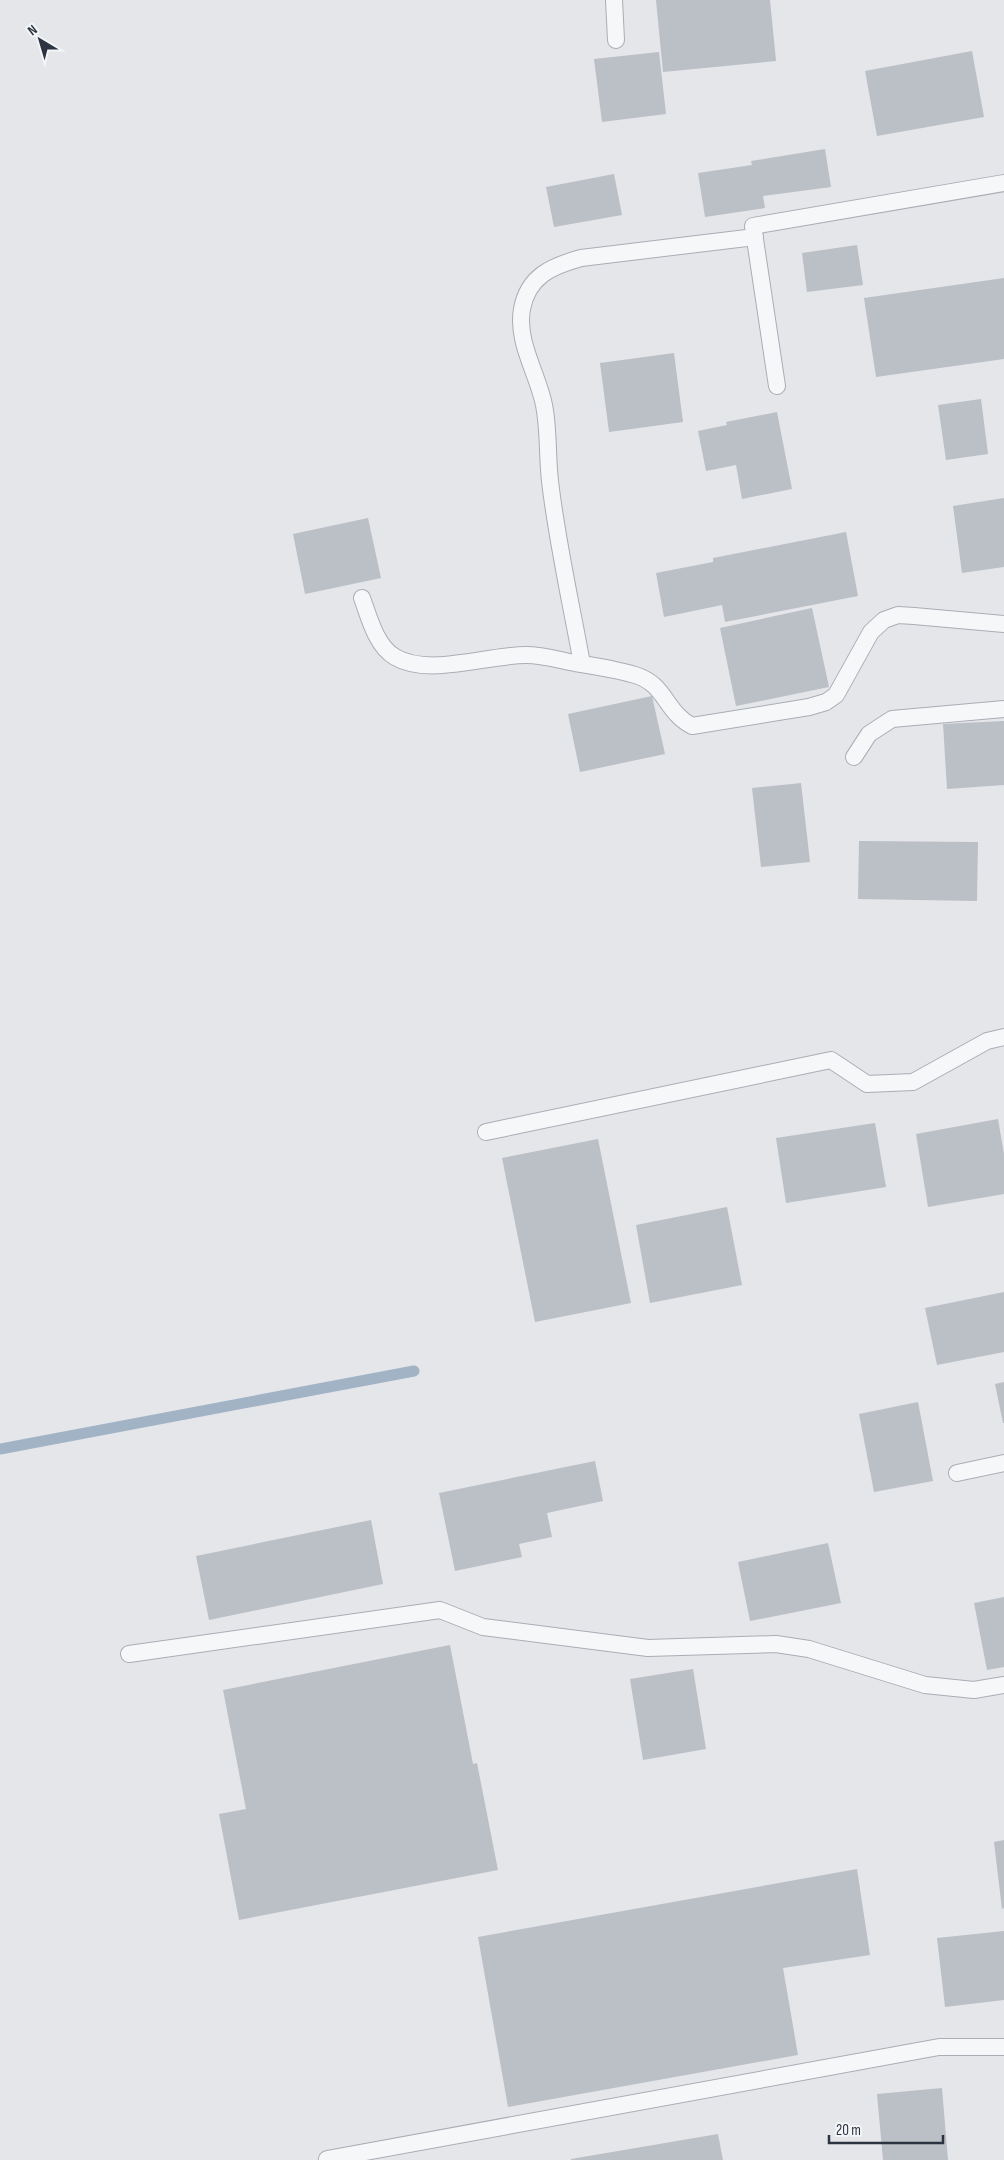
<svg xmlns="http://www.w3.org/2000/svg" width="1004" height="2160" viewBox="0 0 1004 2160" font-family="'Sofia Sans Condensed',sans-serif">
<rect width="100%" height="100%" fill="#e4e6ea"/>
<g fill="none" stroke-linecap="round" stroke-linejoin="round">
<polyline stroke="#a2b3c6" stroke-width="11" points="0,1449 414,1371"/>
</g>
<g fill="#bbbfc6">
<polygon points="656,0 770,0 776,61 663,72"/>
<polygon points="972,51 984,117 877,136 865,71"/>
<polygon points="659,52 666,114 602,122 594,59"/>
<polygon points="825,149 831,187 763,196 765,208 705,217 698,173 752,165 751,161"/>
<polygon points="614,174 622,215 554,227 546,187"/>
<polygon points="857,245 863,285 807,292 802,253"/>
<polygon points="1004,278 1004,359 876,377 864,298"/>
<polygon points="674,353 683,422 609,432 600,363"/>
<polygon points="981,399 988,454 946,460 938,405"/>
<polygon points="777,412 792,489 742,499 736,465 706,471 698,431 727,425 726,422"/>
<polygon points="1004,498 1004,567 962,573 953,506"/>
<polygon points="368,518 381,578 305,594 293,534"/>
<polygon points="846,532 858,596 725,622 722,605 664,617 656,573 713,562 713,558"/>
<polygon points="812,608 829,687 736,706 720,628"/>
<polygon points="652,696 665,754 580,772 568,714"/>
<polygon points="1004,721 1004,785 947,789 943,724"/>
<polygon points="801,783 810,862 761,867 752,788"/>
<polygon points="859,841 978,842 977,901 858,899"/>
<polygon points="998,1119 1004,1154 1004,1194 928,1207 916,1134"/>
<polygon points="875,1123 886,1187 786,1203 776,1138"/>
<polygon points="598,1139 631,1303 535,1322 502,1158"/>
<polygon points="727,1207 742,1285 650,1303 636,1225"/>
<polygon points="1004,1292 1004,1352 937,1365 925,1308"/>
<polygon points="1004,1382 1004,1423 1003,1423 995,1384"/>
<polygon points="918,1402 933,1481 874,1492 859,1414"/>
<polygon points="595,1461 603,1501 547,1513 552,1537 519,1544 522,1557 455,1571 439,1493"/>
<polygon points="371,1520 383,1584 209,1620 196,1556"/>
<polygon points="828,1543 841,1603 750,1621 738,1562"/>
<polygon points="1004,1597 1004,1667 987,1670 974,1603"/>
<polygon points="450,1645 473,1764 477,1763 498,1870 239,1920 219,1814 246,1809 223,1690"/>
<polygon points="693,1669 706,1749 643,1760 630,1679"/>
<polygon points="1004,1840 1004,1908 1002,1909 994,1842"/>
<polygon points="857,1869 870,1955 783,1968 798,2055 508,2107 478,1937"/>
<polygon points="1004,1931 1004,2000 945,2007 937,1938"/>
<polygon points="942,2088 948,2160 883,2160 877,2094"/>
<polygon points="718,2134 723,2160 571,2160 571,2159"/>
</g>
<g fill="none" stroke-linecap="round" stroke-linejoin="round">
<g stroke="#a9adb4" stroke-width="18">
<g id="lane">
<polyline points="614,0 616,40"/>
<polyline points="777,386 753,226 1004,183"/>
<path d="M362,598C369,617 376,646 395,657C429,677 487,655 526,655C542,655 559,660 575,663C595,666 615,669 635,675C666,684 665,712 692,726L809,707L826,702L836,695L871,632L884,620L898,615L914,616L1004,624"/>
<path d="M582,664C571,603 557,542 550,481C547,455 549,430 544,405C538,374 516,342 522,309C528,276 552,266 581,258L755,237"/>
<polyline points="854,757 869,734 892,719 1004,709"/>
<polyline points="486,1132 831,1060 867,1084 913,1082 987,1041 1004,1037"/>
<polyline points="957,1473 1004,1463"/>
<polyline points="129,1654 440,1610 483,1627 648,1648 776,1644 809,1649 925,1685 974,1690 1004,1685"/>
<polyline points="327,2159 939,2047 1004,2047"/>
</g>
</g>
<use href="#lane" stroke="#f6f7f9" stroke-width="16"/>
</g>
<g transform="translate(40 40) rotate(322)" stroke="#f3f5f8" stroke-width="4" paint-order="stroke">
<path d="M0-4L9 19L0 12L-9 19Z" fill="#2d3441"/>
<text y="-8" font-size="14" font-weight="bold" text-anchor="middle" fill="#2d3441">N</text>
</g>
<path d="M829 2135v8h114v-8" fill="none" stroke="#2d3441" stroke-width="2.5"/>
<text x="836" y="2135" font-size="15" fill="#2d3441" stroke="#f3f5f8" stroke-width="4" paint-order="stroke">20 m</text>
</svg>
